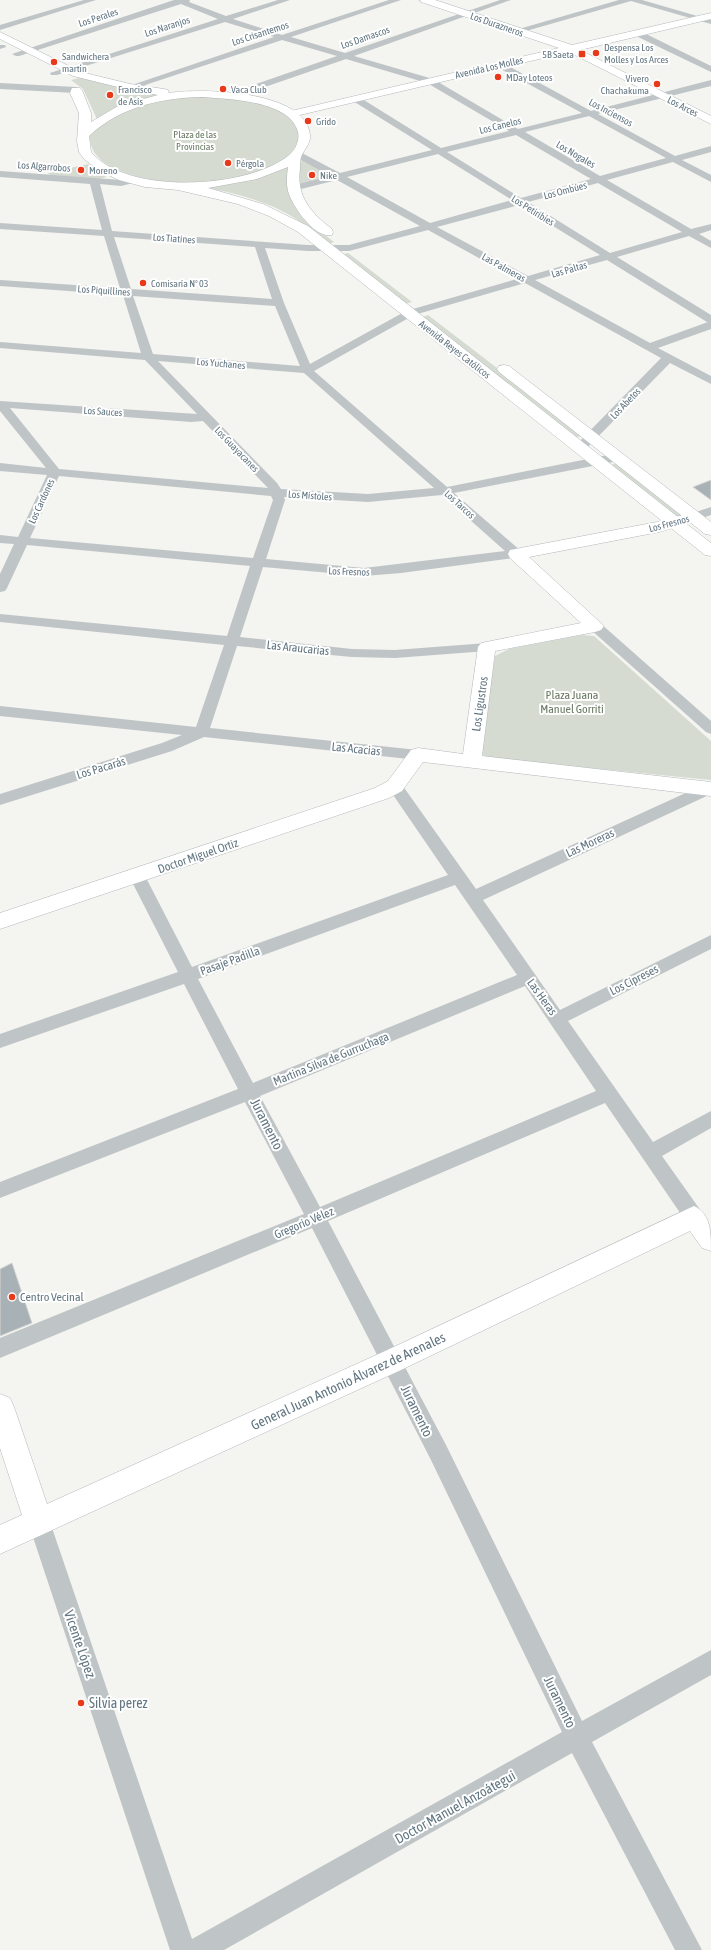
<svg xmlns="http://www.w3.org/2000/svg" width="711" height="1950" viewBox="0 0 711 1950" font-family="'Asap Condensed',sans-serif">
<rect width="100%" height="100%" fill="#f4f4f0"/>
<g fill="#d5dbd1">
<polygon points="83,77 178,95 97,119 83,89 71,80"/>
<path d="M194,96C225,98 258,97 285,114C288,116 293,118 295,121C297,124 297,129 299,133C303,145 290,158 280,164C275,167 266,169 260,171C216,186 167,188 123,172C106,166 89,155 90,135L98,125L145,102Z"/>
<polygon points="302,159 335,175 298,184 298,172"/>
<path d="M291,162L307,221L334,242L328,244C317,235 306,225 293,217C266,201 230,191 199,187L242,181Z"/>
<polygon points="88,164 103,173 106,177 99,179 50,175 48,173"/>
<polygon points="348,253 412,302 405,304 341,255"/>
<polygon points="428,315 584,435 575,438 420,318"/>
<polygon points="617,463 683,514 674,517 608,466"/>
<polygon points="582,635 594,636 711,741 711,780 490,758 483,755 480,750 495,656 509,649"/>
</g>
<g fill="#a8b1b5" stroke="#d5d5d3">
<polygon points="711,480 711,500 693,487"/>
<polygon points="12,1263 32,1323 0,1336 0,1269"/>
</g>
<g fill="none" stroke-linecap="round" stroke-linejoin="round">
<g stroke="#b3b9bd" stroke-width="1">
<g id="secondary">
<polygon points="420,0 435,0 572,45 711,13 711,19 580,50 711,116 711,124 569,52 291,117 287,116 285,114 287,112 559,48 421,2"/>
<polygon points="694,512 700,514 702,517 700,520 659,532 529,557 604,626 601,630 595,632 495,651 482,756 711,782 711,796 423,762 402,791 389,798 0,929 0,913 375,788 388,781 411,750 418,748 463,754 478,647 481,643 581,623 510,558 508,554 510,550 657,522"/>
<path d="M694,1206C711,1214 711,1232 711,1251L702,1248L690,1231L401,1370L0,1554V1525L22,1515L0,1448V1394L10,1398L14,1407L47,1504L383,1352Z"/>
</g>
</g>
<g stroke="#b2b7ba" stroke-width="1">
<g id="primary">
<path d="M0,32L81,72L130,84L164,89L168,90L169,93C201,88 306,90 310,135C311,144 304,149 301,157C300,160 300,165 300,169C296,196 311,213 332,229L333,232L332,235C315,239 292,206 288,191C286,183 287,175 288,167L257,179L208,188L263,204L308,226L711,543V556L705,555L298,232L269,216L238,204L178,190L145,187L119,180L100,171L84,159L79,152L77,141L79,113L70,93L72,88H80L82,90L91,113V122L118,106L158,95L130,90L73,76L0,39ZM201,97C227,99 290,100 298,132C300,141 295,151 288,156C246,189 127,195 91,152L89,136C120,107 160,98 201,97Z"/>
<polygon points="504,365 509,366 711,522 711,535 705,534 499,372 497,369 499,366"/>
</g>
</g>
<g fill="#bfc4c6" fill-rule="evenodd">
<polygon points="84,0 96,0 0,30 0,25"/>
<path d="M174,0H190L189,2L226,16L278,0H290L233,19L282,35L389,0H401L291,37L345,53L500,0H511L354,56L433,79L518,129L582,113L497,67V63H503L591,111L711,80V86L598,114L675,156L711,146V152L682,160L711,175V182L673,162L607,180L691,229L711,224V230L699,234L711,241V248L689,236L617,257L711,315V329L658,348L711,376V384L670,363L584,451H576L574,448L576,445L661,358L525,283L414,315L314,371L447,487L618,453L624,457L618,461L454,493L521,551L522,554L521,557L401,573L364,576L263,567L240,637L352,649L395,650L487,643L492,644L494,647L492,650L487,651L395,658L352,657L237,646L210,728L418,750L423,751L425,755L423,759L418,760L204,737L172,751L0,805V794L162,743L182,735L0,716V706L196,727L224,645L0,622V614L227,636L250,566L27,545L7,588L5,591L0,592V574L14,544L0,543V535L18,537L47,475L0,471V463L46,468L0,411V401L197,414L145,360L0,348V342L141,353L123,295L0,286V280L120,288L104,236L0,229V223L102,230L90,184L0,177V171L121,180L137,178L139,180L137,182L121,186L100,184L112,231L308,245H349L420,226L337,180L293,191L290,190L288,188L290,186L330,176L294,156V152H300L340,173L432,150L353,101V97H359L441,148L509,131L427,83L346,59L233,98H227V94L337,56L282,40L133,89H127L126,87L274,37L225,22L57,75H51L50,73L218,19L181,4L19,56H16L12,54ZM589,116L666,158L600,176L525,132ZM516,135L591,179L521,198L447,152ZM438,154L512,200L430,223L347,177ZM598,183L682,232L610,253L528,202ZM519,205L600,255L528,276L437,227ZM428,230L517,279L406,311L310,364L284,303L265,248L308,251H349ZM114,237L255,247L272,299L131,289ZM607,260L707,322H708L650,343L535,280ZM133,296L275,306L300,366L153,354ZM158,361L304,373L434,488L368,494L281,489L277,483ZM10,408L191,422L203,421L268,488L59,469ZM59,476L271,496L273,500L253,558L30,538ZM442,495L505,551L364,568L266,559L285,500L284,497L368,502Z"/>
<polygon points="619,0 642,0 711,20 711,24 631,1 519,33 512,31"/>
<polygon points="634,31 640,31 711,66 711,72 634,35"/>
<polygon points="0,45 5,45 6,47 0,49"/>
<polygon points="0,83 76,87 80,90 76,93 0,89"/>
<polygon points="711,507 711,515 694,521 688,517 690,514"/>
<polygon points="595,622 600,623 711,721 711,734 706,732 590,629 588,626 590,623"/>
<path d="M395,781L400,782L476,889L703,785H711V794L483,900L560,1010L711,935V949L568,1021L653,1142L711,1111V1128L662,1156L701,1211L704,1217L701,1223L694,1226L687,1223L605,1103L328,1221L446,1445L582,1721L711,1650V1675L592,1742L702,1950H675L572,1753L224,1950H170L28,1522L31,1514L39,1511L47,1514L50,1522L192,1939L562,1732L431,1460L312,1228L0,1358V1338L304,1214L245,1102L0,1198V1182L238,1089L184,984L0,1048V1034L178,972L129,876L131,872L137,870L143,872L192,967L448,875L387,786L390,782ZM455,885L517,975L253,1083L198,979ZM525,986L596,1091L320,1207L260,1096Z"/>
</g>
<use href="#secondary" fill="#fff" fill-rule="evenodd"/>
<use href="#primary" fill="#fff" fill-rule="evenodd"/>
</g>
<g fill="#e9391a" stroke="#fff" stroke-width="1.5">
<circle cx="596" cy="53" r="4"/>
<rect x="578" y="50" width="8" height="8" rx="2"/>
<circle cx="54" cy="62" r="4"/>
<circle cx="498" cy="77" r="4"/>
<circle cx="657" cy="84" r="4"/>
<circle cx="223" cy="89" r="4"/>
<circle cx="110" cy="95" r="4"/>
<circle cx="308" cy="121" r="4"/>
<circle cx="228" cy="163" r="4"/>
<circle cx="81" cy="170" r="4"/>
<circle cx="312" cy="175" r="4"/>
<circle cx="143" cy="283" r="4"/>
<circle cx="12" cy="1297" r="4"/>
<circle cx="81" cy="1703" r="4"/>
</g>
<g text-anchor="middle" stroke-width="4" stroke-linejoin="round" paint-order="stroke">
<g font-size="10" fill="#627682" stroke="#fff">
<text transform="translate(98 17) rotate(-18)" y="4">Los Perales</text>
<text transform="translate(497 24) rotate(19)" y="4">Los Durazneros</text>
<text transform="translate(167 26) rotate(-18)" y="4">Los Naranjos</text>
<text transform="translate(260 33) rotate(-18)" y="4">Los Crisantemos</text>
<text transform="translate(365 37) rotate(-19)" y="4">Los Damascos</text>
<text transform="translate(489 67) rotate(-13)" y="4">Avenida Los Molles</text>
<text transform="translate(683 106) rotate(27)" y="4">Los Arces</text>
<text transform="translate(611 112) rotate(28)" y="4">Los Inciensos</text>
<text transform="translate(500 125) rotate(-14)" y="4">Los Canelos</text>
<text transform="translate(576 154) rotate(30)" y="4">Los Nogales</text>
<text transform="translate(44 166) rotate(4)" y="4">Los Algarrobos</text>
<text transform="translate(565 190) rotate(-15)" y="4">Los Ombúes</text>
<text transform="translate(533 210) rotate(32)" y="4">Los Petiribíes</text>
<text transform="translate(174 238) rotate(4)" y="4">Los Tiatines</text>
<text transform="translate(504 267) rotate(29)" y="4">Las Palmeras</text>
<text transform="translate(569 269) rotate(-16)" y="4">Las Paltas</text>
<text transform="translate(104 290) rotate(4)" y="4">Los Piquillines</text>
<text transform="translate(455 349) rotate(38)" y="4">Avenida Reyes Católicos</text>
<text transform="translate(221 363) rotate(5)" y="4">Los Yuchanes</text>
<text transform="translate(625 403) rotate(-46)" y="4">Los Abetos</text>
<text transform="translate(103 411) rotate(4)" y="4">Los Sauces</text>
<text transform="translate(237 449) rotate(46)" y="4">Los Guayacanes</text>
<text transform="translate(310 495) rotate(4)" y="4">Los Mistoles</text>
<text transform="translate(41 501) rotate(-65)" y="4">Los Cardones</text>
<text transform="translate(460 504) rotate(42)" y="4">Los Tarcos</text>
<text transform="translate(669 523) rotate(-15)" y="4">Los Fresnos</text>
<text transform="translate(349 571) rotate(2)" y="4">Los Fresnos</text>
</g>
<g font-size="10" fill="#627682" stroke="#fff" text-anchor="start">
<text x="604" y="51">Despensa Los<tspan x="604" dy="12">Molles y Los Arces</tspan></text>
<text x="574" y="58" text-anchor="end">5B Saeta</text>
<text x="62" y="60">Sandwichera<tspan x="62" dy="12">martin</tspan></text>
<text x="506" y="81">MDay Loteos</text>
<text x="649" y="82" text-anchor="end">Vivero<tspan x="649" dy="12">Chachakuma</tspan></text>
<text x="118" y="93">Francisco<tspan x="118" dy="12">de Asís</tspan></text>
<text x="231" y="93">Vaca Club</text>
<text x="316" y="125">Grido</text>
<text x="236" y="167">Pérgola</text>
<text x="89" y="174">Moreno</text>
<text x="320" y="179">Nike</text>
<text x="151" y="287">Comisaría Nº 03</text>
</g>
<g font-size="10" fill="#687961" stroke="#fff">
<text x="195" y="138">Plaza de las<tspan x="195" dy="12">Provincias</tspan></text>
</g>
<g font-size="12" fill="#627682" stroke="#fff">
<text transform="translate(298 648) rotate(6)" y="4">Las Araucarias</text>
<text transform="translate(480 704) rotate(-82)" y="4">Los Ligustros</text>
<text transform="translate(356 749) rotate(6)" y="4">Las Acacias</text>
<text transform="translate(101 768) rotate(-17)" y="4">Los Pacarás</text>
<text transform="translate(590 843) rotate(-25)" y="4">Las Moreras</text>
<text transform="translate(198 856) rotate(-19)" y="4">Doctor Miguel Ortiz</text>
<text transform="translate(230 961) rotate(-20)" y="4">Pasaje Padilla</text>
<text transform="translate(634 980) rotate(-27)" y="4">Los Cipreses</text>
<text transform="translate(542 997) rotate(54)" y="4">Las Heras</text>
<text transform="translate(331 1059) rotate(-22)" y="4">Martina Silva de Gurruchaga</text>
<text transform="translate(304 1223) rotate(-23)" y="4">Gregorio Vélez</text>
</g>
<g font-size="12" fill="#687961" stroke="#fff">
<text x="572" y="699">Plaza Juana<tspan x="572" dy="14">Manuel Gorriti</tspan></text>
</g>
<g font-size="12" fill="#627682" stroke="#fff" text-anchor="start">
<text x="20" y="1301">Centro Vecinal</text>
</g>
<g font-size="14" fill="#627682" stroke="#fff">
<text transform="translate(267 1124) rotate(63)" y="5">Juramento</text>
<text transform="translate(348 1381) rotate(-25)" y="5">General Juan Antonio Álvarez de Arenales</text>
<text transform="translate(417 1411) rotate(64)" y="5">Juramento</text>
<text transform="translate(80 1644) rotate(71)" y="5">Vicente López</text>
<text transform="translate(560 1702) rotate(64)" y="5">Juramento</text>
<text transform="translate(455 1807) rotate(-29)" y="5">Doctor Manuel Anzoátegui</text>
</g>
<g font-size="14" fill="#627682" stroke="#fff" text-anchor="start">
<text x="89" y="1708">Silvia perez</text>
</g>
</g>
</svg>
